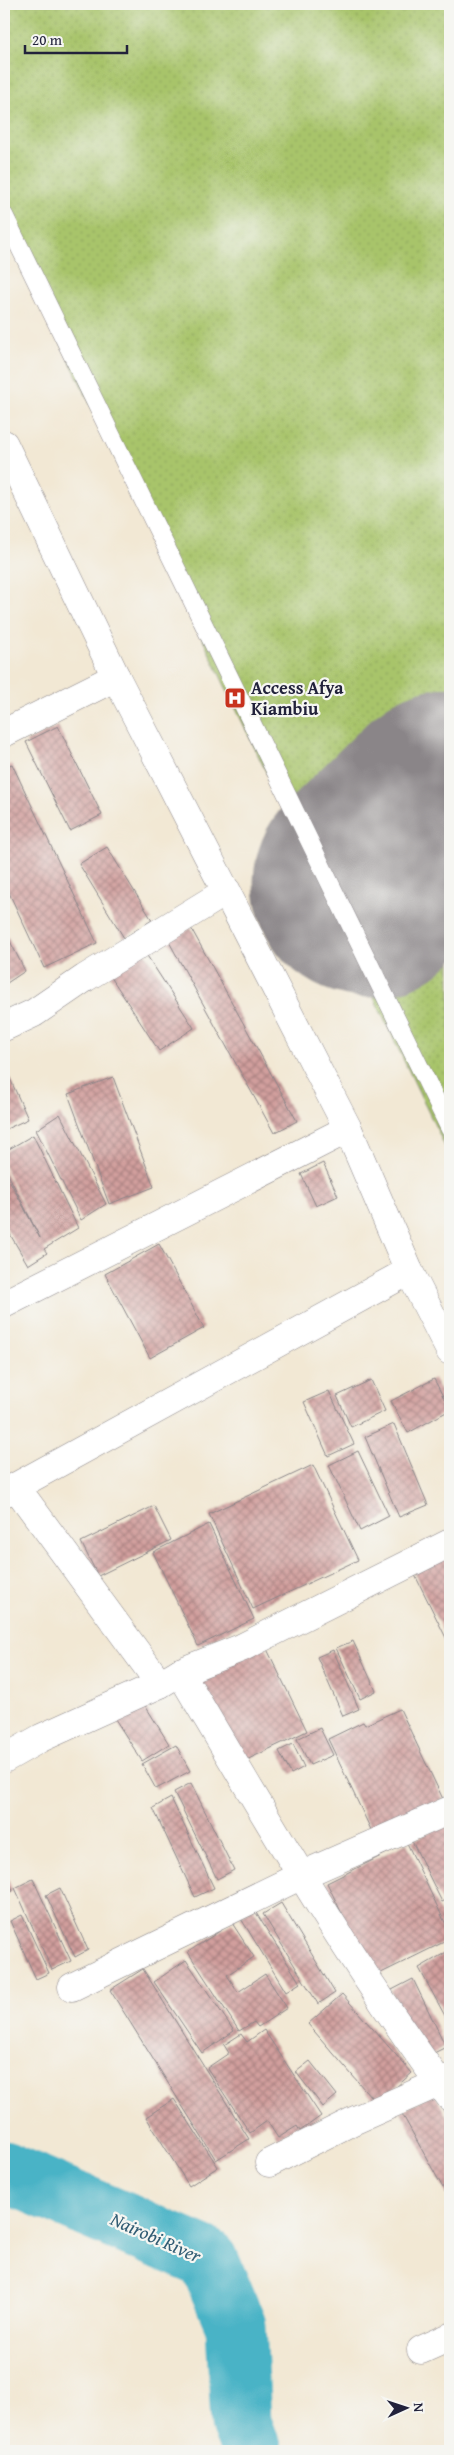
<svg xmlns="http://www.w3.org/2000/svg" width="454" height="2455" viewBox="0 0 454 2455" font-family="'Gentium Book Plus',serif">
<defs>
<pattern id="grass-dots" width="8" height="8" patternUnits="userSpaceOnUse" patternTransform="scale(1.25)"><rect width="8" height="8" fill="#a8c46b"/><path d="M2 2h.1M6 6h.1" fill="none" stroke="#90a85e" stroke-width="1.8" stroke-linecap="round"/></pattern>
<pattern id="building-cross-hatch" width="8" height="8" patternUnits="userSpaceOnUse" patternTransform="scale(1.25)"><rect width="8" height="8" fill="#d19f9d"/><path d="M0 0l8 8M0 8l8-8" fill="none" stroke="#a98181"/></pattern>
</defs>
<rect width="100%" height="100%" fill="#f6f6f2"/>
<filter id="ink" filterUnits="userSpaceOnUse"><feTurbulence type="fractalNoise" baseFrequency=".02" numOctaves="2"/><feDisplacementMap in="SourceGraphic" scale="10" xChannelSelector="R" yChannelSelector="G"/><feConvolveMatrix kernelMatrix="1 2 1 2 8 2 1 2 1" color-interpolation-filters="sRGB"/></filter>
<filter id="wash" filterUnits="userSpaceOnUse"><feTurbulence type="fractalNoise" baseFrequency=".0096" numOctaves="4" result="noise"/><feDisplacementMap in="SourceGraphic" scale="20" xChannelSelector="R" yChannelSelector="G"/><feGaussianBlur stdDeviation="1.12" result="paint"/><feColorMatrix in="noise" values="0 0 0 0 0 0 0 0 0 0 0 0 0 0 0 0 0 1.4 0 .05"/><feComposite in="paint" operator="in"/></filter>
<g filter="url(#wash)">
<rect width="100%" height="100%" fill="#f2e8d4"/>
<polygon fill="url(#grass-dots)" stroke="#657353" points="4,4 450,4 450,1157 4,223"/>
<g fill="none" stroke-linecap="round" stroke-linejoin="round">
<polyline stroke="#48b3c6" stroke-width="61" points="4,2171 208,2259 236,2326 241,2423 252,2451"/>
<polyline stroke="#8a8588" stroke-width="229" points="368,883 450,802"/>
</g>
<g id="blocks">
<g fill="url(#building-cross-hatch)">
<polygon points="58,726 102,815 70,831 26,742"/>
<polygon points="12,764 97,943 44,968 4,882 4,767"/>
<polygon points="107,847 152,920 124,938 79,864"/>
<polygon points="191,928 297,1121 274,1133 168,940"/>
<polygon points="4,929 25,971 4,985"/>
<polygon points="144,951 194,1028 159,1051 109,974"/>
<polygon points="4,1065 28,1119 4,1130"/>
<polygon points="113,1077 154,1187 109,1204 68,1094"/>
<polygon points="60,1114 106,1204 81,1220 36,1130"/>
<polygon points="33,1135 78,1228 44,1249 47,1253 28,1265 4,1224 4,1170 40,1238 4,1166 4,1152"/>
<polygon points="323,1163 338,1196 316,1206 301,1174"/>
<polygon points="159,1244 204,1328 150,1358 105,1274"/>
<polygon points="434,1379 450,1410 408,1433 391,1401"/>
<polygon points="371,1380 385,1411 351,1427 337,1396"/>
<polygon points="329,1391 354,1444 328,1456 304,1402"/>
<polygon points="394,1424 428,1505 399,1517 365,1437"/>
<polygon points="358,1451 389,1516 360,1531 329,1465"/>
<polygon points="313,1465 358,1560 253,1609 209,1514"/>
<polygon points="154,1506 171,1540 98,1576 81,1542"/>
<polygon points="209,1524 254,1619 198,1646 153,1552"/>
<polygon points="450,1553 450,1646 413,1571"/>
<polygon points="353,1641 376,1691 360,1699 336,1648"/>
<polygon points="264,1643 307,1731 238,1764 195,1676"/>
<polygon points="333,1650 359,1709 343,1716 317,1657"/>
<polygon points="143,1702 169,1744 142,1761 115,1719"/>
<polygon points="400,1709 443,1799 373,1834 328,1739 363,1722 365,1725"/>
<polygon points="320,1728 333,1755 310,1765 297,1739"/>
<polygon points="293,1744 304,1767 291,1774 279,1751"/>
<polygon points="176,1745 190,1771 156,1789 142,1764"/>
<polygon points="191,1783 234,1870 217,1879 174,1792"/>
<polygon points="171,1798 214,1888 195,1897 153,1808"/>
<polygon points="445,1824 450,1835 450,1898 442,1902 412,1841"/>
<polygon points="407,1843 450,1933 450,1939 373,1977 327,1883"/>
<polygon points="4,1870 13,1891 4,1895"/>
<polygon points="33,1879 71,1961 52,1970 15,1888"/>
<polygon points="60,1888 88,1950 75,1957 46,1895"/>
<polygon points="281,1903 335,1993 318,2004 263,1914"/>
<polygon points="253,1908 300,1983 286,1992 240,1917"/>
<polygon points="22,1915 49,1973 36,1979 10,1921"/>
<polygon points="232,1923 254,1957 227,1975 238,1992 265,1974 287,2008 258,2027 254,2022 239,2031 188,1952"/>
<polygon points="450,1950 450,2025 419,1968"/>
<polygon points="186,1960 234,2031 202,2053 154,1982"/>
<polygon points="143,1969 249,2139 216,2160 110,1990"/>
<polygon points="413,1979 446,2047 424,2058 390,1991"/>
<polygon points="342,1994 412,2073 377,2104 308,2024"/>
<polygon points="264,2030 321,2116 300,2131 297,2126 278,2138 267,2121 250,2133 207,2068 229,2053 224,2045 241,2034 247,2042"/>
<polygon points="310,2061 337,2095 323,2107 296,2072"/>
<polygon points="434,2093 450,2122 450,2196 448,2197 401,2112"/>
<polygon points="174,2099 218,2167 189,2186 146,2117"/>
</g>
</g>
</g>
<g filter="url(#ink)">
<use href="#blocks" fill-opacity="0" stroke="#8a8588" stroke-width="1"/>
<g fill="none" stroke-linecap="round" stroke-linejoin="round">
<g stroke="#8a8588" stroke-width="19">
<polyline id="service" points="4,215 450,1129"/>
</g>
<g stroke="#8a8588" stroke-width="29">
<g id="minor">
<polyline points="4,444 116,677 348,1129 409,1271 450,1351"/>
<polyline points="4,733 116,677"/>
<polyline points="4,1027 34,1013 85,978 227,891"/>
<polyline points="4,1304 348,1129"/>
<polyline points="16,1487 160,1684"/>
<polyline points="4,1493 409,1271"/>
<path d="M180,1672C266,1817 349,1962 450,2097"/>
<polyline points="4,1759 41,1738 160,1684 180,1672 241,1648 450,1543"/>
<polyline points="72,1987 300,1876 450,1810"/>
<polyline points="269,2163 353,2121 450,2078"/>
<polyline points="421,2350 450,2337"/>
</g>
</g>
<use href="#service" stroke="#fff" stroke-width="18"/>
<use href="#minor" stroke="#fff" stroke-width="28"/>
</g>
</g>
<defs>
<g id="hospital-square" transform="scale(1.125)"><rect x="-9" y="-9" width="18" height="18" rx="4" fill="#c8321e" stroke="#f6f6f2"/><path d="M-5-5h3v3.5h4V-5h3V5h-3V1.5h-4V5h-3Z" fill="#fff"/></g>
</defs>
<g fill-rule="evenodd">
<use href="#hospital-square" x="235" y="698"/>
</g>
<g text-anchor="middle" stroke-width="4.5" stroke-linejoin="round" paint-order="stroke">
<g font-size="18" font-weight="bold" fill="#22223b" stroke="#f6f6f2" text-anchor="start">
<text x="251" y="694">Access Afya<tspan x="251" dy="21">Kiambiu</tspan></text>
</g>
<g font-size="19" font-style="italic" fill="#315c73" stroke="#f6f6f2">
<text transform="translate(156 2237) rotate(24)" y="7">Nairobi River</text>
</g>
</g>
<rect width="454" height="2455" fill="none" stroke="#f6f6f2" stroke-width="20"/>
<g transform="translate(406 2408) rotate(87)" stroke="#f6f6f2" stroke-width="4" paint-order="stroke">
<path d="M0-4L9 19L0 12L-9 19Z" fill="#22223b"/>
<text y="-8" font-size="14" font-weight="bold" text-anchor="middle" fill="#22223b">N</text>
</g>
<path d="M25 45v8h102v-8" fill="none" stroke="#22223b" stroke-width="2.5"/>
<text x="32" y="45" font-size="15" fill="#22223b" stroke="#f6f6f2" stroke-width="4" paint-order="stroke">20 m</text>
</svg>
